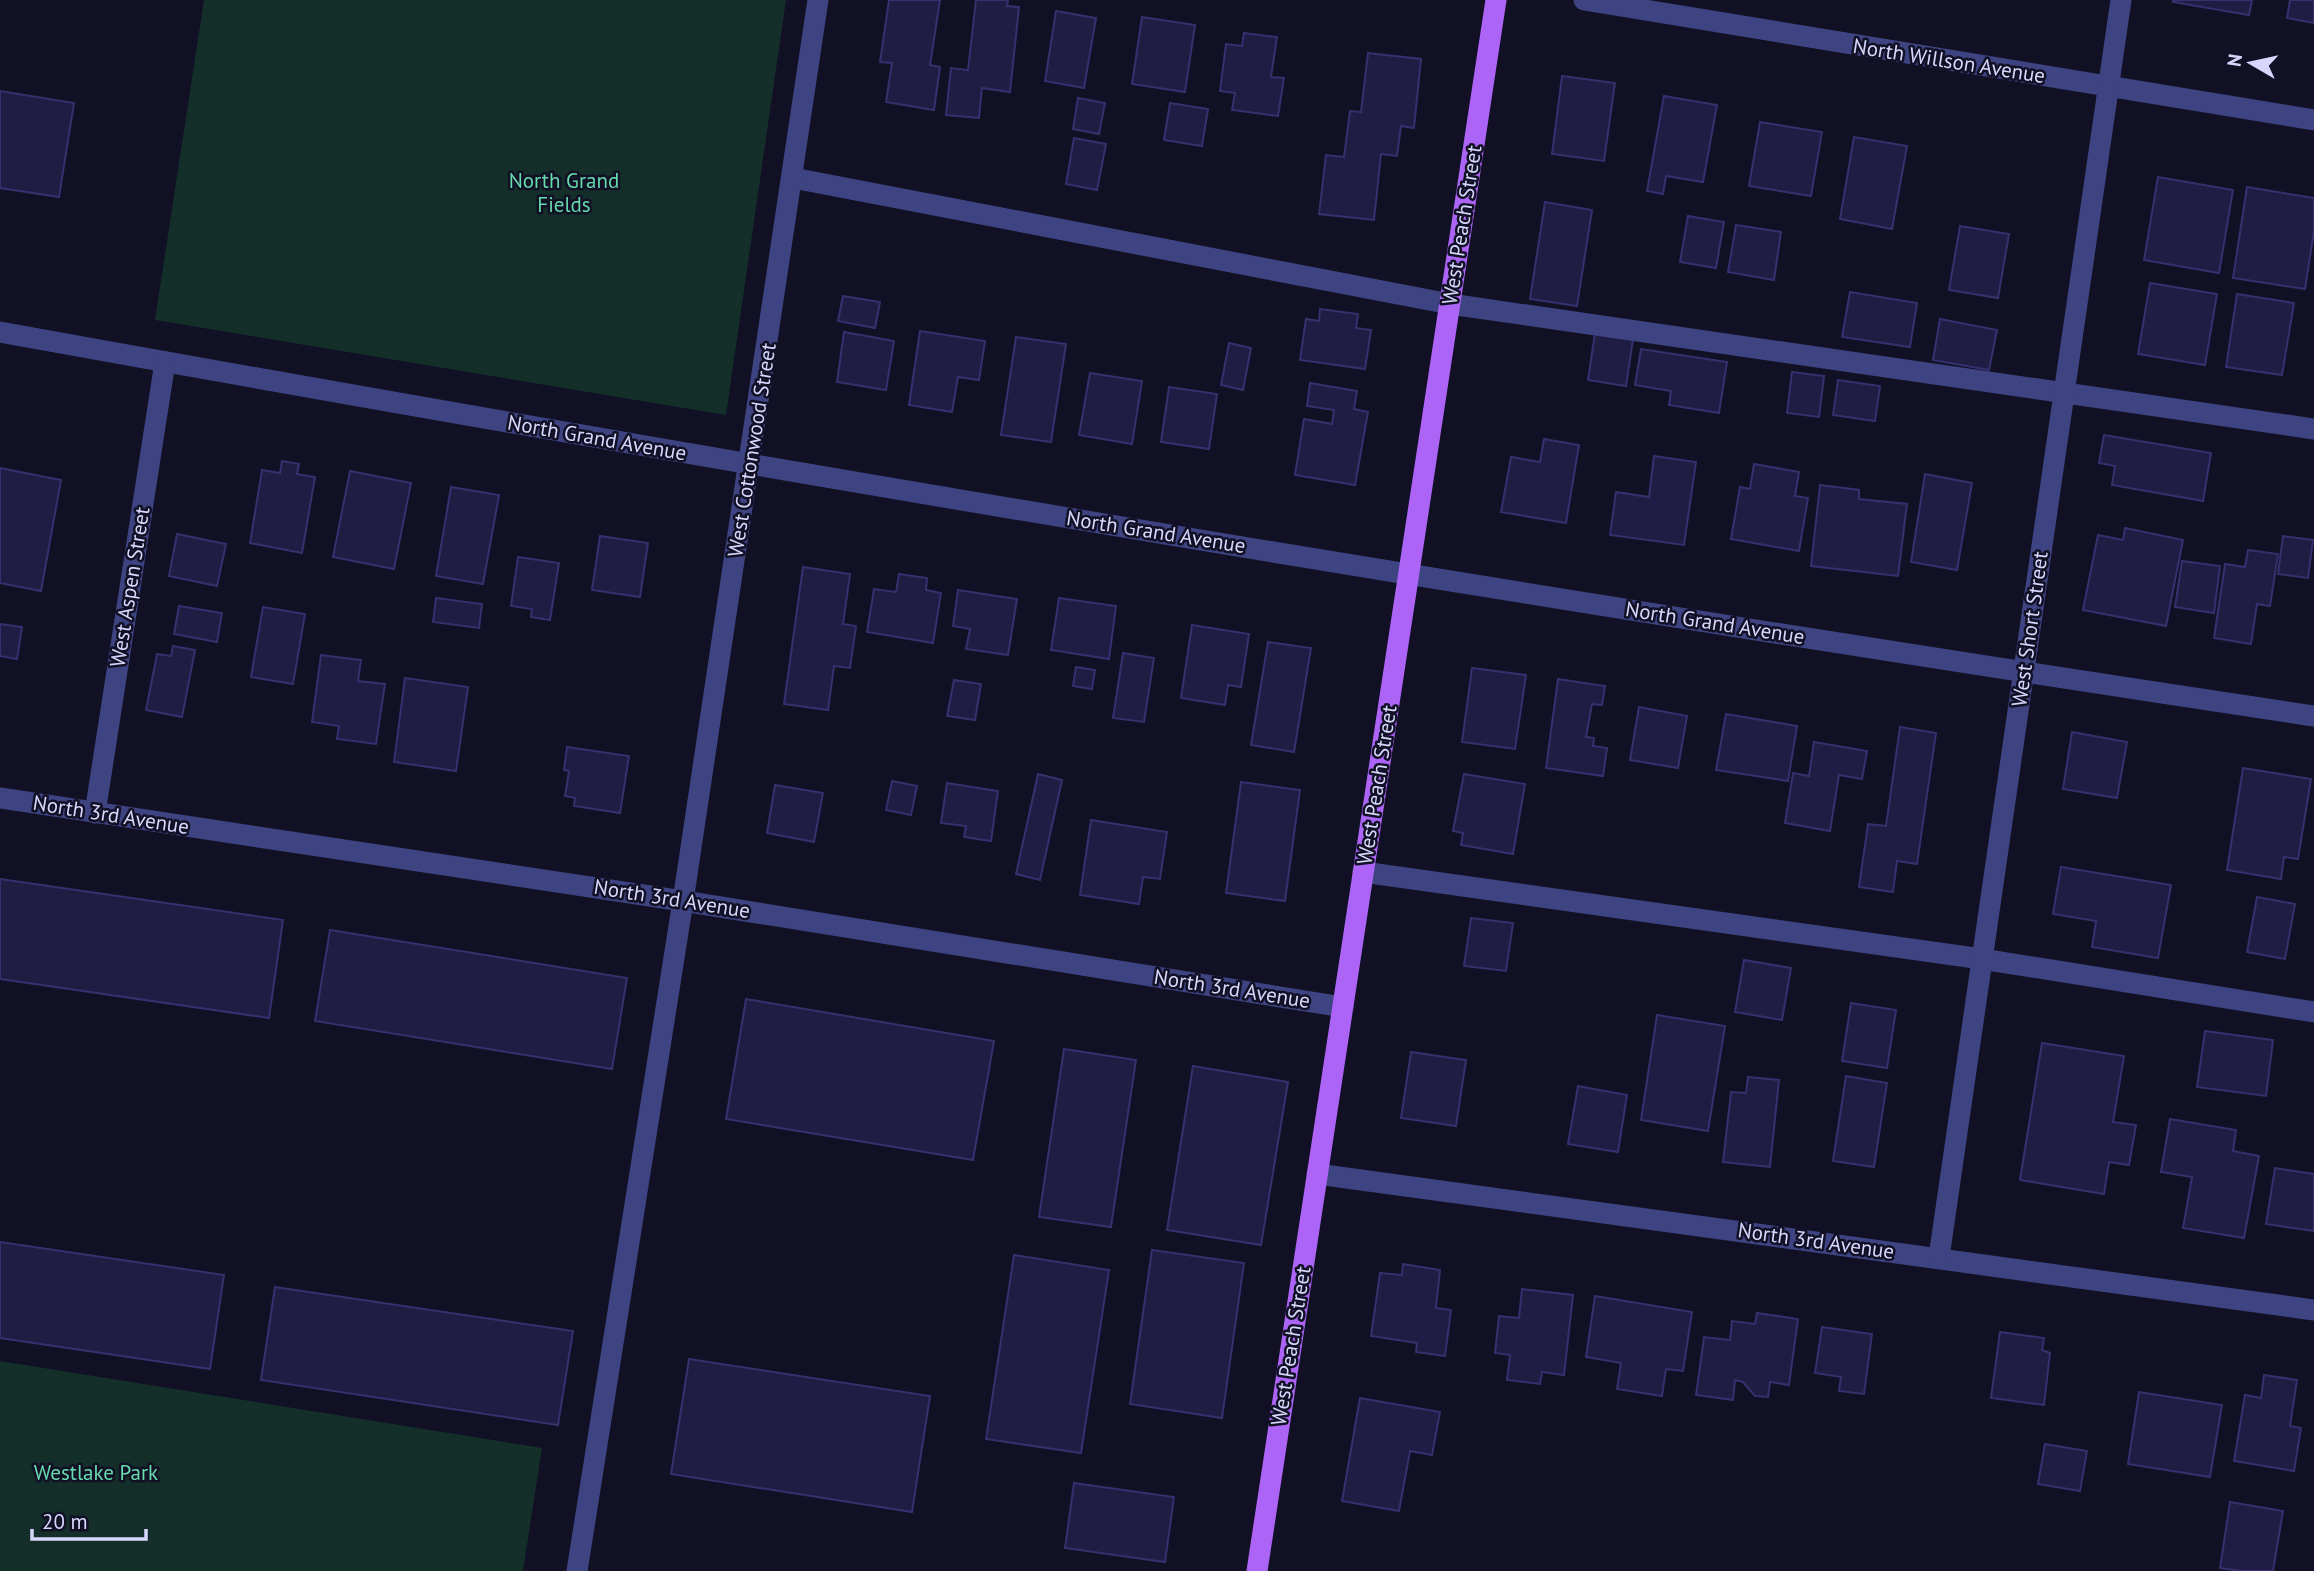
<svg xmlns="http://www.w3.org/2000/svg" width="2314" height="1571" viewBox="0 0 2314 1571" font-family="'PT Sans',sans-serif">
<rect width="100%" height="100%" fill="#111025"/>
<g fill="#142f2a">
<polygon points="204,0 786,0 726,415 155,320"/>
<polygon points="0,1361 542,1448 523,1571 0,1571"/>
</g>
<g fill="#201d45" stroke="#35316f" stroke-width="2">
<polygon points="889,0 940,0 930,65 940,67 934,110 886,102 892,63 880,62"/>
<polygon points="976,0 1008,0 1007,6 1019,7 1010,92 982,88 979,118 946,115 951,68 968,70"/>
<polygon points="2173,0 2252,0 2249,15 2173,2"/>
<polygon points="2290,0 2314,0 2314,23 2287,18"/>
<polygon points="1056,11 1096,18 1084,88 1045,81"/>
<polygon points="1142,17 1195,25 1185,92 1132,84"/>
<polygon points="1244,33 1277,37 1271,77 1284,78 1278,116 1232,110 1235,93 1220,91 1226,44 1242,46"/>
<polygon points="1368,53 1421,59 1414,128 1401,126 1397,156 1381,154 1374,220 1319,214 1326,155 1344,157 1350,111 1361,112"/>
<polygon points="1562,76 1615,83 1604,161 1552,154"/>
<polygon points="0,91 74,103 59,197 0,188"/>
<polygon points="1664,96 1717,105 1703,182 1666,176 1663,194 1647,191"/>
<polygon points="1078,98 1105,103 1099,134 1073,129"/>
<polygon points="1170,103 1208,109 1202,146 1164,140"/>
<polygon points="1760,122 1822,132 1811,196 1749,186"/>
<polygon points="1854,137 1907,146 1892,229 1840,219"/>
<polygon points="1074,138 1106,144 1097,190 1066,184"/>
<polygon points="2158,177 2233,190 2219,273 2144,260"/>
<polygon points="2247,187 2314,198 2314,231 2305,289 2233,278"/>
<polygon points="1545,202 1592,210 1577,306 1530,299"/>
<polygon points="1688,216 1724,222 1716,268 1680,262"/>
<polygon points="1736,225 1781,232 1774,280 1728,272"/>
<polygon points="1960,226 2009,234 1998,298 1949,290"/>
<polygon points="2150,283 2217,294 2205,365 2138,354"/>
<polygon points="1850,292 1917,303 1910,347 1842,337"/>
<polygon points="2237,294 2294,303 2282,375 2226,367"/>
<polygon points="843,296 880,302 875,328 838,321"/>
<polygon points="1320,309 1358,314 1356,328 1371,330 1365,369 1300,360 1306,319 1319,321"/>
<polygon points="1940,319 1997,330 1989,370 1933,360"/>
<polygon points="920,331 985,341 979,380 958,377 952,412 909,405"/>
<polygon points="844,332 894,341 886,390 837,382"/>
<polygon points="1595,333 1633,339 1626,386 1588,380"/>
<polygon points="1016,337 1066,344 1051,442 1001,435"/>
<polygon points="1229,343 1251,348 1243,390 1221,385"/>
<polygon points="1641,349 1727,362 1719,413 1669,405 1671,391 1635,385"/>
<polygon points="1792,372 1824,376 1819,417 1787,413"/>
<polygon points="1090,373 1142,381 1132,444 1079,435"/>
<polygon points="1838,380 1880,386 1875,421 1833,415"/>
<polygon points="1310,383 1357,391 1354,409 1368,412 1355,485 1295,475 1304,419 1332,424 1334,410 1307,406"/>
<polygon points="1169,387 1217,394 1209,449 1161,442"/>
<polygon points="2104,435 2211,453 2203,501 2112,485 2115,466 2099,463"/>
<polygon points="1544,439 1579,445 1566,523 1501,512 1511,457 1540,462"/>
<polygon points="1654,456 1696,462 1684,545 1610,535 1616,492 1649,497"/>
<polygon points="282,461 299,464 297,474 315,477 302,553 250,543 262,470 280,473"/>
<polygon points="1754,464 1799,472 1795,496 1808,498 1799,551 1731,539 1740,487 1750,489"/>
<polygon points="0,468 61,480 41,591 0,583"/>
<polygon points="350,471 411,483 394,569 333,557"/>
<polygon points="1925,474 1972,483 1957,570 1911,562"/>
<polygon points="1820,485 1859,490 1859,499 1907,504 1898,576 1811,566"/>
<polygon points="451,487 499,495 483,584 436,576"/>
<polygon points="2125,528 2183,540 2166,626 2083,610 2098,535 2123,540"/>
<polygon points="177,534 226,544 217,586 169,576"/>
<polygon points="600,536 648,543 640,597 592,590"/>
<polygon points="2283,536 2313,540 2308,578 2278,574"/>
<polygon points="2248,550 2278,554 2270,606 2257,604 2251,644 2214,638 2225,564 2245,567"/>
<polygon points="518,557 559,563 550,620 531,617 532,609 511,606"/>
<polygon points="2182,561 2220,566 2214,613 2175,607"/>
<polygon points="803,567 850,574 843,624 856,626 850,668 834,666 828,710 784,704"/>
<polygon points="899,574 927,578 926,590 941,593 933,643 867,632 874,589 896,592"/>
<polygon points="958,590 1017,599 1008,655 966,649 970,629 953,626"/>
<polygon points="436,598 482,604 479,628 433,622"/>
<polygon points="1059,598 1116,606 1109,659 1051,650"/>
<polygon points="179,606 222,613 217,642 174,634"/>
<polygon points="263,607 305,614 293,684 251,677"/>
<polygon points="0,624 22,627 17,659 0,656"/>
<polygon points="1192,625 1249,634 1241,687 1228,685 1225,705 1181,698"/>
<polygon points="1268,642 1311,648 1294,752 1251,745"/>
<polygon points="173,646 195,650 182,717 146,710 157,654 171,656"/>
<polygon points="1123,653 1154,658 1144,722 1113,718"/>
<polygon points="321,655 361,660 358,681 385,684 376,744 337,739 339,726 312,722"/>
<polygon points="1076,667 1095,670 1092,689 1073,686"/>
<polygon points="1472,668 1526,675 1515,749 1462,742"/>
<polygon points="405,678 468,687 456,771 394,762"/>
<polygon points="1558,679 1605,686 1602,705 1592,704 1586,737 1594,738 1593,746 1607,748 1603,776 1546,768"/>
<polygon points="954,680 981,684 975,720 947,716"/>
<polygon points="1639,707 1687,716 1678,768 1630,760"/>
<polygon points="1726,714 1797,726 1788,781 1716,770"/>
<polygon points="1900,727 1936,733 1917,864 1897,861 1893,892 1859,887 1868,824 1886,826"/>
<polygon points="2072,732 2127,742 2117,798 2063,789"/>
<polygon points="1814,742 1867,751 1862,779 1839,775 1830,831 1785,823 1793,773 1809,776"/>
<polygon points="567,747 629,756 620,813 574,806 575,798 565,796 569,771 564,770"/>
<polygon points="2243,768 2311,779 2298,859 2284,857 2281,879 2227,870"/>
<polygon points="1038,774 1062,780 1040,880 1016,874"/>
<polygon points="1464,774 1525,784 1513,854 1461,845 1463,833 1453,831"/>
<polygon points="892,781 917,786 911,815 886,810"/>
<polygon points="1241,782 1300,790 1285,901 1226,893"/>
<polygon points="947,783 998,791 991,841 964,837 966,826 941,823"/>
<polygon points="775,785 823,793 814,842 767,833"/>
<polygon points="1091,820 1167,832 1160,879 1143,877 1139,904 1080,895"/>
<polygon points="2061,867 2171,885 2158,958 2092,947 2096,921 2053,914"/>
<polygon points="0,879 283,920 269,1018 0,979"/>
<polygon points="2257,897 2295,904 2285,959 2247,952"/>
<polygon points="1471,918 1513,923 1506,971 1464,966"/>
<polygon points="330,930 627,978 612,1069 315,1021"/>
<polygon points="1744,960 1791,968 1782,1020 1735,1012"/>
<polygon points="746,999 994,1041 973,1160 726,1119"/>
<polygon points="1851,1003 1896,1010 1887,1068 1842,1061"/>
<polygon points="1657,1015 1725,1026 1708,1131 1641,1120"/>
<polygon points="2205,1031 2273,1040 2266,1096 2197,1087"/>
<polygon points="2042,1043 2124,1056 2113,1122 2136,1125 2129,1165 2109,1162 2104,1194 2020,1180"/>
<polygon points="1064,1049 1136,1060 1111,1227 1039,1217"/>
<polygon points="1411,1052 1466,1060 1456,1126 1401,1118"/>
<polygon points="1193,1066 1288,1082 1261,1245 1167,1230"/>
<polygon points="1846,1076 1887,1083 1874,1167 1833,1161"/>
<polygon points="1748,1077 1779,1080 1770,1167 1723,1162 1731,1092 1746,1093"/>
<polygon points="1578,1086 1627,1095 1618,1152 1568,1144"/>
<polygon points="2170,1119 2236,1130 2233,1151 2259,1156 2244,1238 2183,1228 2192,1177 2161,1172"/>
<polygon points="2275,1168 2314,1174 2314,1231 2266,1224"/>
<polygon points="0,1242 224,1275 210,1369 0,1338"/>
<polygon points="1152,1250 1244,1263 1222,1418 1130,1404"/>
<polygon points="1014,1255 1109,1270 1081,1453 986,1439"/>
<polygon points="1403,1264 1440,1270 1436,1308 1451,1310 1445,1356 1416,1352 1417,1343 1371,1336 1380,1273 1402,1275"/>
<polygon points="275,1287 573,1331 558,1425 261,1380"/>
<polygon points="1522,1289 1573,1295 1564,1375 1542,1372 1540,1384 1507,1380 1510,1355 1495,1353 1499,1316 1519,1318"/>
<polygon points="1595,1296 1692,1312 1683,1371 1666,1369 1662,1396 1617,1389 1621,1363 1586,1357"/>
<polygon points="1757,1313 1798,1319 1789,1385 1770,1382 1768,1397 1755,1396 1743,1382 1735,1380 1733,1400 1696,1395 1704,1337 1730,1340 1732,1321 1755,1324"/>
<polygon points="1822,1327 1872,1334 1864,1394 1839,1391 1841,1377 1815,1373"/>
<polygon points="2000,1332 2044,1338 2042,1350 2050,1353 2044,1405 1991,1398"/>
<polygon points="689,1359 930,1396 912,1512 671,1474"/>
<polygon points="2264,1375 2297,1380 2290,1426 2301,1428 2294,1471 2234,1461 2245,1395 2261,1398"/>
<polygon points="2139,1392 2222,1405 2210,1477 2128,1464"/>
<polygon points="1360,1398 1440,1412 1432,1455 1410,1451 1399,1511 1342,1501"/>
<polygon points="2045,1444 2087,1451 2080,1491 2038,1484"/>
<polygon points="1074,1483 1174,1497 1165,1562 1065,1548"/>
<polygon points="2230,1502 2283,1511 2273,1571 2240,1571 2220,1568"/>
</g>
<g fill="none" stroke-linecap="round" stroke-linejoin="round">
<g stroke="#3e4481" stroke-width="21">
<polyline points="1584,0 2314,120"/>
<polyline points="793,178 1450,304 2314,429"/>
<path d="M0,332C770,471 1541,600 2314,716"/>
<polyline points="0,798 683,901 1343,1007"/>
<polyline points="95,813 165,362"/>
<polyline points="1363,872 1982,959 2314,1012"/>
<polyline points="1317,1174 2314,1310"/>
<polyline points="1939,1257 2121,0"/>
<polyline points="577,1571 683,901 818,0"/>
</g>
<polyline stroke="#ac64f6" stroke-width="21" points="1257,1571 1496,0"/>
</g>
<g text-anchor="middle" stroke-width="5" stroke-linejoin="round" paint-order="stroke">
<g font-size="21" fill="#d7d7fd" stroke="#111025">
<text transform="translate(1949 61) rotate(9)" y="7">North Willson Avenue</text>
<text transform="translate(1462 225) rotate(-81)" y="7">West Peach Street</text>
<text transform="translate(597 438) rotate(10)" y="7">North Grand Avenue</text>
<text transform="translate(752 450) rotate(-81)" y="7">West Cottonwood Street</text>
<text transform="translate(1156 532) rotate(9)" y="7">North Grand Avenue</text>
<text transform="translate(130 587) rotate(-81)" y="7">West Aspen Street</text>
<text transform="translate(1715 623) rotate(9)" y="7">North Grand Avenue</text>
<text transform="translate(2030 629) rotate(-82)" y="7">West Short Street</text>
<text transform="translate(1377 785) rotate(-81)" y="7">West Peach Street</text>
<text transform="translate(111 815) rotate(9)" y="7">North 3rd Avenue</text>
<text transform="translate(672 899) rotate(9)" y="7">North 3rd Avenue</text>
<text transform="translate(1232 989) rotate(9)" y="7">North 3rd Avenue</text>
<text transform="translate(1816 1241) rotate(8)" y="7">North 3rd Avenue</text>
<text transform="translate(1291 1346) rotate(-81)" y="7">West Peach Street</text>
</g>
<g font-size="21" fill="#66d9ad" stroke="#111025">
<text x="564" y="188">North Grand<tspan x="564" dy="24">Fields</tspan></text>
<text x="96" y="1480">Westlake Park</text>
</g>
</g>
<g transform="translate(2251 63) rotate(279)" stroke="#111025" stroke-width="5" paint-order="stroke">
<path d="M0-5L12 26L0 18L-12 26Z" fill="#d7d7fd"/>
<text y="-10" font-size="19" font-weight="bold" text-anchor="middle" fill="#d7d7fd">N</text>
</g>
<path d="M32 1529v10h114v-10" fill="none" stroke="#d7d7fd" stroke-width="3.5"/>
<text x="42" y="1529" font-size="21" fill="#d7d7fd" stroke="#111025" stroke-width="5" paint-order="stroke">20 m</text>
</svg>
